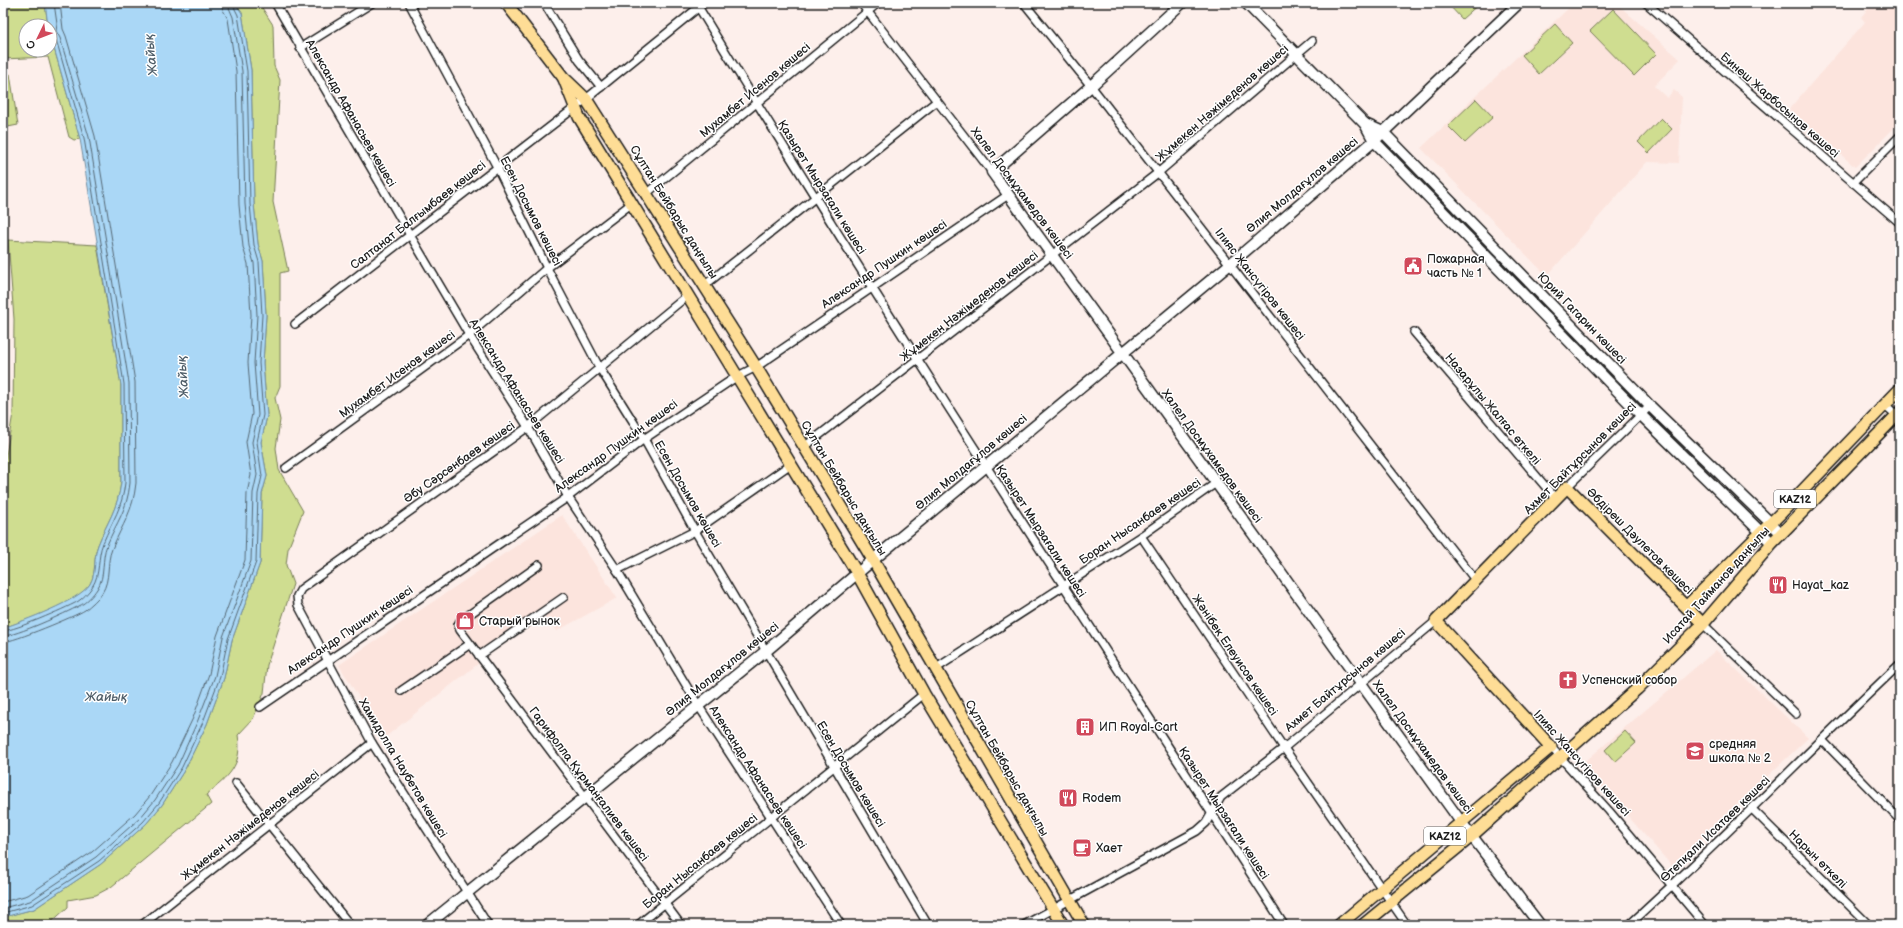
<svg xmlns="http://www.w3.org/2000/svg" width="1903" height="928" viewBox="0 0 1903 928" font-family="'Balsamiq Sans',sans-serif">
<rect width="100%" height="100%" fill="#fdefeb"/>
<filter id="ink" filterUnits="userSpaceOnUse"><feTurbulence type="fractalNoise" baseFrequency=".025" numOctaves="2"/><feDisplacementMap in="SourceGraphic" scale="8" xChannelSelector="R" yChannelSelector="G"/><feConvolveMatrix kernelMatrix="1 2 1 2 8 2 1 2 1" color-interpolation-filters="sRGB"/></filter>
<g filter="url(#ink)">
<g fill="#fce4dd">
<polygon points="1574,3 1616,3 1680,59 1654,86 1667,98 1674,90 1682,97 1679,163 1647,162 1547,276 1421,148"/>
<polygon points="1873,3 1900,3 1900,122 1855,167 1789,109 1865,22 1861,17"/>
<polygon points="562,515 617,598 557,631 541,612 475,653 479,663 384,738 339,665"/>
<polygon points="1716,650 1808,738 1672,866 1582,764"/>
</g>
<g fill="#cfdd90" stroke="#767c56">
<polygon points="3,3 45,3 48,26 26,26 26,50 50,50 50,34 80,139 74,140 69,137 48,57 3,59"/>
<path d="M235,3H259L273,25L274,66L280,80L273,202L288,271L280,273V386L275,398L280,420L276,448L279,470L303,511L288,549L286,565L293,584L267,665L264,693L253,719L238,735C243,766 228,777 206,795L211,804L111,887L96,895L68,900V907L48,925H3V917L34,909L101,864L146,824L162,805L185,769L207,724L224,678L232,640L260,563L262,494L267,476L261,442L267,416L263,363L266,315L263,261L258,244L254,204L251,70L242,13Z"/>
<polygon points="1447,3 1480,3 1462,19"/>
<polygon points="1613,9 1656,54 1634,76 1590,31"/>
<polygon points="1555,24 1572,43 1539,74 1522,55"/>
<polygon points="10,74 18,125 3,128 3,75"/>
<polygon points="1476,99 1493,117 1465,143 1448,126"/>
<polygon points="1661,118 1672,129 1649,153 1638,142"/>
<path d="M8,240L97,245L121,385V483C118,509 107,522 98,545C93,557 97,572 90,584C79,602 24,621 3,628V474L13,413L14,319Z"/>
<polygon points="1625,731 1636,743 1615,762 1605,750"/>
</g>
<path fill="#aad7f6" stroke="#718c9f" d="M45,3H235L242,13L251,70L254,204L258,244L263,261L266,315L263,363L267,416L261,442L267,476L262,494L260,563L232,640L224,678L207,724L185,769L162,805L146,824L101,864L34,909L4,917L3,628C23,621 79,601 90,584C97,572 93,557 98,545C107,522 118,509 121,482V385L80,139L50,34V26H48Z"/>
<g fill="none" stroke-linecap="round" stroke-linejoin="round">
<g stroke="#556773" stroke-width="1">
<path d="M3,631C16,630 64,609 77,602C82,599 89,592 92,587C101,574 97,557 103,543C113,519 122,509 125,483L124,384L84,138L56,39L50,36"/>
<path d="M3,636C16,636 66,613 79,606C86,603 93,595 97,589C106,576 101,559 107,545C117,521 127,511 130,483L129,383L89,137L60,38L56,31L57,24L54,3"/>
<path d="M3,642C13,642 76,616 85,610C91,605 98,599 102,593C111,579 106,563 112,549C123,523 133,512 136,483L135,382L95,136L66,36L63,29L60,3"/>
<polyline points="3,902 28,895 92,852 135,814 150,796 172,762 193,718 209,674 217,636 245,560 247,493 251,475 246,442 252,414 248,363 251,315 248,264 243,247 239,205 236,71 228,19 223,10 221,3"/>
<polyline points="3,908 30,901 96,857 140,818 155,800 178,765 198,720 215,676 223,637 251,561 253,493 257,475 252,442 258,415 254,363 257,315 254,263 249,246 245,204 242,71 233,17 227,3"/>
<polyline points="3,913 32,905 99,861 143,822 159,803 182,767 203,722 220,677 228,639 256,562 258,494 262,476 257,442 263,415 259,363 262,315 259,262 254,245 250,204 247,71 238,15 232,3"/>
</g>
<g stroke="#1c1c1c" stroke-width="10">
<g id="street">
<polyline points="275,3 410,235 469,335 528,427 568,497 617,570 698,705 841,925"/>
<polyline points="409,3 497,167 547,268 599,367 644,439 695,531 928,925"/>
<polyline points="544,3 579,60 601,87"/>
<path d="M696,3C884,315 1086,619 1284,925"/>
<polyline points="861,3 992,172"/>
<polyline points="1024,3 1091,86 1476,581"/>
<polyline points="1646,3 1900,223"/>
<polyline points="300,48 372,3"/>
<polyline points="1853,183 1900,136"/>
<polyline points="647,193 878,3"/>
<polyline points="705,285 937,101"/>
<polyline points="295,324 586,99 704,3"/>
<polyline points="1414,332 1556,499"/>
<polyline points="1885,405 1900,418"/>
<polyline points="804,447 1159,172 1312,41"/>
<polyline points="286,468 469,335 547,268 631,204"/>
<polyline points="1567,487 1650,406"/>
<polyline points="1141,536 1284,748 1407,925"/>
<polyline points="539,565 460,621 458,625 460,630 681,925"/>
<polyline points="617,570 695,531 791,464"/>
<polyline points="1703,624 1796,714"/>
<polyline points="479,656 564,597"/>
<polyline points="935,669 1141,536 1216,483"/>
<polyline points="401,691 470,644"/>
<polyline points="260,707 568,497 644,439 736,377 756,367 1008,195"/>
<polyline points="1822,740 1900,820"/>
<polyline points="1551,747 1609,811 1705,925"/>
<polyline points="236,783 350,925"/>
<polyline points="1752,809 1869,925"/>
<polyline points="142,925 372,743"/>
<polyline points="488,925 372,743 298,605 297,596 301,589 528,427 687,296"/>
<polyline points="638,925 924,694"/>
<polyline points="1024,925 1197,831 1206,823 1221,797 1284,748 1436,621"/>
<path d="M1629,925C1722,841 1809,750 1900,664"/>
</g>
</g>
<g stroke="#1c1c1c" stroke-width="13">
<g id="secondary">
<polyline points="1182,3 1091,86 992,172 1461,822 1540,925"/>
<polyline points="1246,3 1365,124 1374,141 1641,415 1772,543"/>
<polyline points="1365,124 1383,132 1650,406 1781,533"/>
<polyline points="427,925 766,651 873,560 1229,265 1374,141 1519,3"/>
</g>
</g>
<g stroke="#1c1c1c" stroke-width="14">
<g id="primary">
<polyline points="506,3 563,77 586,99 756,367 873,560 1084,925"/>
<polyline points="564,79 579,117 857,573 924,694 1063,925"/>
<polyline points="1687,606 1782,512 1900,389"/>
<polyline points="1339,925 1551,747 1436,621 1567,487 1703,624"/>
<polyline points="1363,925 1467,840 1637,689 1703,624 1772,543 1900,412"/>
</g>
</g>
<use href="#street" stroke="#fff" stroke-width="7"/>
<use href="#secondary" stroke="#fff" stroke-width="10"/>
<use href="#primary" stroke="#fedd96" stroke-width="11"/>
</g>
</g>
<defs>
<g id="civic-square" transform="scale(1)"><rect x="-9" y="-9" width="18" height="18" rx="4" fill="#d1495b" stroke="#fff"/><path d="M-.6-6.5H3V-4.5H.6V-3L4-1V1h2V6H-6V1h2V-1L-.6-3ZM-1.2 2.5V6h2.4V2.5Z" fill="#fff"/></g>
<g id="restaurant-square" transform="scale(1)"><rect x="-9" y="-9" width="18" height="18" rx="4" fill="#d1495b" stroke="#fff"/><path d="M-5-6h1v4h1v-4h1v4h1v-4h1v5L-1.5 .5V6h-2V.5L-5-1ZM5-6V6H3V1.5H1.5Q1.5-4 5-6Z" fill="#fff"/></g>
<g id="shop-square" transform="scale(1)"><rect x="-9" y="-9" width="18" height="18" rx="4" fill="#d1495b" stroke="#fff"/><path d="M-5-2.5h2.3a2.7 3.5 0 0 1 5.4 0H5L5.5 6h-11ZM-1.5-2.5h3a1.5 2.3 0 0 0-3 0Z" fill="#fff"/></g>
<g id="church-square" transform="scale(1)"><rect x="-9" y="-9" width="18" height="18" rx="4" fill="#d1495b" stroke="#fff"/><path d="M-1.2-6h2.4v3.5h3.3v2.4h-3.3V6h-2.4V-.1h-3.3v-2.4h3.3Z" fill="#fff"/></g>
<g id="building-square" transform="scale(1)"><rect x="-9" y="-9" width="18" height="18" rx="4" fill="#d1495b" stroke="#fff"/><path d="M-4-6H4V6H1V3H-1V6H-4ZM-2.5-4.3h1.7v1.8h-1.7ZM.8-4.3h1.7v1.8H.8ZM-2.5-1h1.7V.8h-1.7ZM.8-1h1.7V.8H.8Z" fill="#fff"/></g>
<g id="school-square" transform="scale(1)"><rect x="-9" y="-9" width="18" height="18" rx="4" fill="#d1495b" stroke="#fff"/><path d="M0-5L7-2L0 1L-7-2ZM-4 1L0 2.5L4 1V4Q0 6-4 4Z" fill="#fff"/></g>
<g id="cafe-square" transform="scale(1)"><rect x="-9" y="-9" width="18" height="18" rx="4" fill="#d1495b" stroke="#fff"/><path d="M-5.5-4.5H6V0H3Q3 3.5 0 3.5H-2.5Q-5.5 3.5-5.5 0ZM3-3.2v2h1.7v-2ZM-6 4.5H4V6H-6Z" fill="#fff"/></g>
</defs>
<g fill-rule="evenodd">
<use href="#civic-square" x="1413" y="266"/>
<use href="#restaurant-square" x="1778" y="585"/>
<use href="#shop-square" x="465" y="621"/>
<use href="#church-square" x="1568" y="680"/>
<use href="#building-square" x="1085" y="727"/>
<use href="#school-square" x="1695" y="751"/>
<use href="#restaurant-square" x="1068" y="798"/>
<use href="#cafe-square" x="1082" y="848"/>
</g>
<g text-anchor="middle" stroke-width="3" stroke-linejoin="round" paint-order="stroke">
<g fill="#fff" stroke="#606060" stroke-width="1">
<rect x="1774" y="490" width="42" height="18" rx="3"/>
<rect x="1424" y="827" width="42" height="18" rx="3"/>
</g>
<g font-size="11" font-weight="bold" fill="#1c1c1c">
<text x="1795" y="503">KAZ12</text>
<text x="1445" y="840">KAZ12</text>
</g>
<g font-size="12" fill="#1c1c1c" stroke="#fff">
<text transform="translate(755 90) rotate(-40)" y="4">Мухамбет Исенов көшесі</text>
<text transform="translate(1222 103) rotate(-41)" y="4">Жұмекен Нәжімеденов көшесі</text>
<text transform="translate(1780 105) rotate(41)" y="4">Бинеш Жарбосынов көшесі</text>
<text transform="translate(351 113) rotate(60)" y="4">Александр Афанасьев көшесі</text>
<text transform="translate(1302 185) rotate(-40)" y="4">Әлия Молдағұлов көшесі</text>
<text transform="translate(822 187) rotate(58)" y="4">Қазырет Мырзағали көшесі</text>
<text transform="translate(1022 193) rotate(53)" y="4">Халел Досмұхамедов көшесі</text>
<text transform="translate(531 211) rotate(63)" y="4">Есен Досымов көшесі</text>
<text transform="translate(674 212) rotate(58)" y="4">Сұлтан Бейбарыс даңғылы</text>
<text transform="translate(418 215) rotate(-38)" y="4">Салтанат Балғымбаев көшесі</text>
<text transform="translate(884 264) rotate(-34)" y="4">Александр Пушкин көшесі</text>
<text transform="translate(1260 284) rotate(52)" y="4">Ілияс Жансүгіров көшесі</text>
<text transform="translate(969 306) rotate(-38)" y="4">Жұмекен Нәжімеденов көшесі</text>
<text transform="translate(1582 318) rotate(46)" y="4">Юрий Гагарин көшесі</text>
<text transform="translate(397 374) rotate(-36)" y="4">Мухамбет Исенов көшесі</text>
<text transform="translate(517 391) rotate(58)" y="4">Александр Афанасьев көшесі</text>
<text transform="translate(1493 409) rotate(50)" y="4">Назарұлы Жалғас өткелі</text>
<text transform="translate(616 446) rotate(-36)" y="4">Александр Пушкин көшесі</text>
<text transform="translate(1212 456) rotate(54)" y="4">Халел Досмұхамедов көшесі</text>
<text transform="translate(1580 458) rotate(-45)" y="4">Ахмет Байтұрсынов көшесі</text>
<text transform="translate(459 462) rotate(-35)" y="4">Әбу Сәрсенбаев көшесі</text>
<text transform="translate(971 462) rotate(-40)" y="4">Әлия Молдағұлов көшесі</text>
<text transform="translate(844 488) rotate(59)" y="4">Сұлтан Бейбарыс даңғылы</text>
<text transform="translate(688 494) rotate(60)" y="4">Есен Досымов көшесі</text>
<text transform="translate(1140 521) rotate(-34)" y="4">Боран Нысанбаев көшесі</text>
<text transform="translate(1041 531) rotate(57)" y="4">Қазырет Мырзағали көшесі</text>
<text transform="translate(1640 541) rotate(45)" y="4">Әбдіреш Дәулетов көшесі</text>
<text transform="translate(1716 585) rotate(-48)" y="4">Исатай Тайманов даңғылы</text>
<text transform="translate(350 630) rotate(-34)" y="4">Александр Пушкин көшесі</text>
<text transform="translate(1235 655) rotate(56)" y="4">Жәнібек Елеуисов көшесі</text>
<text transform="translate(722 669) rotate(-39)" y="4">Әлия Молдағұлов көшесі</text>
<text transform="translate(1345 680) rotate(-40)" y="4">Ахмет Байтұрсынов көшесі</text>
<text transform="translate(1423 747) rotate(54)" y="4">Халел Досмұхамедов көшесі</text>
<text transform="translate(1582 763) rotate(48)" y="4">Ілияс Жансүгіров көшесі</text>
<text transform="translate(403 768) rotate(59)" y="4">Хамидолла Наубетов көшесі</text>
<text transform="translate(1007 768) rotate(60)" y="4">Сұлтан Бейбарыс даңғылы</text>
<text transform="translate(851 774) rotate(59)" y="4">Есен Досымов көшесі</text>
<text transform="translate(758 777) rotate(57)" y="4">Александр Афанасьев көшесі</text>
<text transform="translate(589 784) rotate(53)" y="4">Гарифолла Құрманғалиев көшесі</text>
<text transform="translate(1224 813) rotate(57)" y="4">Қазырет Мырзағали көшесі</text>
<text transform="translate(250 825) rotate(-38)" y="4">Жұмекен Нәжімеденов көшесі</text>
<text transform="translate(1715 829) rotate(-44)" y="4">Өтепқали Исатаев көшесі</text>
<text transform="translate(1818 859) rotate(45)" y="4">Нарын өткелі</text>
<text transform="translate(700 861) rotate(-39)" y="4">Боран Нысанбаев көшесі</text>
</g>
<g font-size="12" fill="#1c1c1c" stroke="#fff" text-anchor="start">
<text x="1427" y="263">Пожарная<tspan x="1427" dy="14">часть № 1</tspan></text>
<text x="1792" y="589">Hayat_kaz</text>
<text x="479" y="625">Старый рынок</text>
<text x="1582" y="684">Успенский собор</text>
<text x="1099" y="731">ИП Royal-Cart</text>
<text x="1709" y="748">cредняя<tspan x="1709" dy="14">школа № 2</tspan></text>
<text x="1082" y="802">Rodem</text>
<text x="1096" y="852">Хает</text>
</g>
<g font-size="13" font-style="italic" fill="#4e5d68" stroke="#fff">
<text transform="translate(150 55) rotate(-96)" y="5">Жайық</text>
<text transform="translate(182 377) rotate(-94)" y="5">Жайық</text>
<text x="106" y="701">Жайық</text>
</g>
</g>
<rect width="1903" height="928" fill="none" stroke="#fff" stroke-width="16"/>
<rect x="8" y="8" width="1887" height="912" fill="none" stroke="#1c1c1c" stroke-width="1.5" filter="url(#ink)"/>
<g transform="translate(38 38) rotate(227)"><circle r="19" fill="#ffffff" stroke="#a4a4a4"/>
<path d="M0-3L7 15L0 10L-7 15Z" fill="#d1495b"/>
<text y="-6" font-size="11" font-weight="bold" text-anchor="middle" fill="#1c1c1c">С</text>
</g>
</svg>
